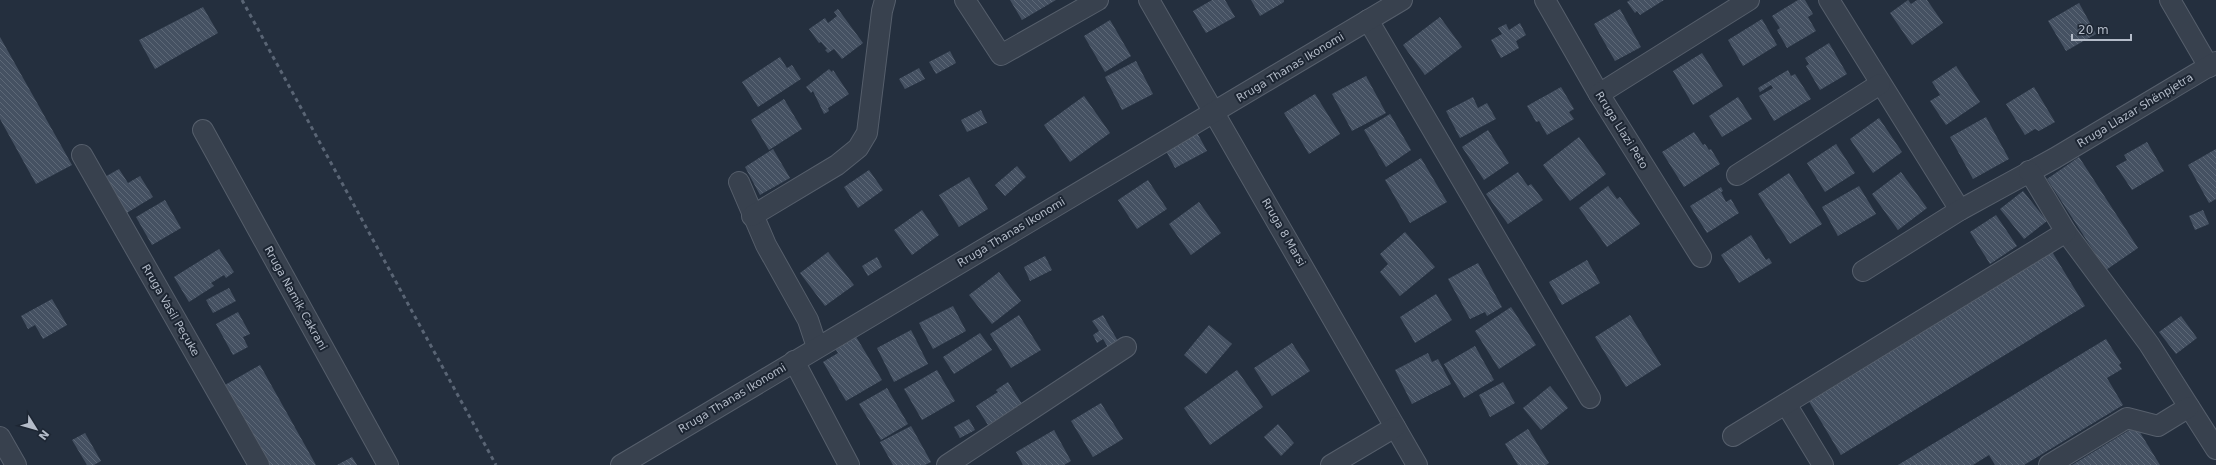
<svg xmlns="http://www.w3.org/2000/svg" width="2216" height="465" viewBox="0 0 2216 465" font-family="'DejaVu Sans',sans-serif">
<defs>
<pattern id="building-back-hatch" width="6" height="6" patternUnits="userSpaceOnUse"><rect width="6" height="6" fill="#455162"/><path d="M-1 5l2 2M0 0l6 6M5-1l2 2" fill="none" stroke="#5d6877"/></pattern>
</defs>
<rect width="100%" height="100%" fill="#242f3e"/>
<g fill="url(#building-back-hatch)">
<polygon points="1010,0 1056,0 1022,20"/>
<polygon points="1212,0 1225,0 1235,17 1206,33 1193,11"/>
<polygon points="1251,0 1284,0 1284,2 1260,16"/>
<polygon points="1630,0 1664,0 1640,15 1637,11 1635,13 1627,2"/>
<polygon points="1798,0 1805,0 1813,14 1808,17 1816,31 1787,48 1777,30 1780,28 1772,16"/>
<polygon points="1908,0 1911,4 1917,0 1927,0 1943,23 1912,45 1890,13"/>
<polygon points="2079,3 2096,34 2066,51 2048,21"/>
<polygon points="203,7 218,33 155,69 139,40"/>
<polygon points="838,9 863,43 842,59 834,49 828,53 825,50 827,49 821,42 819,43 809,29 825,18 828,23 837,16 834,12"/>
<polygon points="1620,9 1641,47 1615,61 1594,24"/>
<polygon points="1440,17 1462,47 1425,75 1403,45"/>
<polygon points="1762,19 1777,45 1743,66 1728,40"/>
<polygon points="1110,20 1131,56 1105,72 1084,36"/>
<polygon points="1520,23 1526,35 1516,41 1519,48 1501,58 1491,40 1502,34 1498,28 1506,24 1509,30"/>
<polygon points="0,37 72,165 36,184 0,119"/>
<polygon points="1829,43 1847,74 1820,90 1806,66 1809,64 1805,58"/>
<polygon points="950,51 956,63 936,74 929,62"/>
<polygon points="1702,53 1723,86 1693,105 1673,71"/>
<polygon points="780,57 787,68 792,65 801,79 758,107 742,82"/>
<polygon points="1136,61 1153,94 1122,110 1105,77"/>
<polygon points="1956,66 1980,102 1946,125 1930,101 1940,95 1932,82"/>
<polygon points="919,68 925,79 905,89 899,79"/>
<polygon points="829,69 832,72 833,70 849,94 828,108 829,111 824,114 813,91 811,93 806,87"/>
<polygon points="1788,70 1791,76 1795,74 1811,99 1774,121 1759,96 1773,88 1771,85 1760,92 1758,88"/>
<polygon points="1366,76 1386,113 1352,131 1332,94"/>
<polygon points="1561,87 1574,109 1569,112 1574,119 1547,135 1539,121 1536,122 1527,106"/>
<polygon points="2034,87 2055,122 2039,131 2035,129 2025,135 2006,104"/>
<polygon points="1315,94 1340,134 1309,154 1284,113"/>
<polygon points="1084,96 1110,133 1070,162 1044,125"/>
<polygon points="1473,97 1478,108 1487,103 1496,119 1460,138 1446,111"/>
<polygon points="1738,97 1752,119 1722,137 1709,116"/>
<polygon points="784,99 802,129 769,150 751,120"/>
<polygon points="981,110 987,123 967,132 961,120"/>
<polygon points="1390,114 1411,150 1386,167 1364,130"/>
<polygon points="1986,117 2009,159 1973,179 1950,137"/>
<polygon points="1879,118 1902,152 1873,173 1850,139"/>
<polygon points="1195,129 1207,151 1175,168 1164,147"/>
<polygon points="1488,130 1509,163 1484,180 1462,147"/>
<polygon points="1694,132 1703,145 1705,144 1709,150 1711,149 1720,164 1684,187 1662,152"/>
<polygon points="1579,137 1606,174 1570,201 1543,165"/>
<polygon points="2147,142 2164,171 2132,190 2116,166 2127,160 2124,155"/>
<polygon points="1836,144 1855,173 1825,192 1807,163"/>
<polygon points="773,149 790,178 760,195 745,167"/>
<polygon points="2216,149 2216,199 2209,203 2188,165"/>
<polygon points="2079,157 2138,248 2106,270 2047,179"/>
<polygon points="1421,158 1447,202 1410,223 1385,180"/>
<polygon points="1017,166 1026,177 1005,196 995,185"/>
<polygon points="119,169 128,183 140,176 153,197 125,214 103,178"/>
<polygon points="869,170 883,190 858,208 844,187"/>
<polygon points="1518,172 1528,186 1531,184 1543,200 1508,224 1486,194"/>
<polygon points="1901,172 1927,208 1898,230 1872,194"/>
<polygon points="1789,173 1822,224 1790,244 1758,194"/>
<polygon points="969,177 988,209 959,227 939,195"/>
<polygon points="1148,180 1167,209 1137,229 1118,200"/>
<polygon points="1608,186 1617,199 1620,197 1640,224 1607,247 1579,208"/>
<polygon points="1859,186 1876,214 1838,236 1822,207"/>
<polygon points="1721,187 1723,191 1721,192 1726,202 1731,199 1739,213 1707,233 1690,206"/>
<polygon points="2023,191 2047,221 2024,239 2000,209"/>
<polygon points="165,200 181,228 152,245 136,217"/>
<polygon points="1199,202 1221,233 1191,255 1169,224"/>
<polygon points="922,210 939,235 912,255 894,230"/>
<polygon points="2203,210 2209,224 2195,230 2189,216"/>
<polygon points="1996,215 2017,246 1990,264 1970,232"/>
<polygon points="1405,232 1435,267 1400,296 1380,272 1388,264 1380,254"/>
<polygon points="1751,235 1766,260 1769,258 1772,263 1739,283 1721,255"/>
<polygon points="219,249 234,272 226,278 224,275 211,283 214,286 189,302 174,277"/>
<polygon points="2051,250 2085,306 1841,455 1807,398"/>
<polygon points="828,252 854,285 825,306 800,273"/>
<polygon points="1045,256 1052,270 1030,281 1024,267"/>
<polygon points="877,257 882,267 868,276 862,266"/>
<polygon points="1587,260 1600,283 1562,305 1549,282"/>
<polygon points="1478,263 1502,307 1487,316 1485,312 1470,319 1448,279"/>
<polygon points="999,272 1021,301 992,324 969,295"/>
<polygon points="229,288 236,301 213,313 206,300"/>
<polygon points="1436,294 1452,320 1415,343 1400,317"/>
<polygon points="52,299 67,325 43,339 35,325 28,329 21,316"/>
<polygon points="953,306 966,331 933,349 919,323"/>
<polygon points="1511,307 1536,345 1499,369 1475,331"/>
<polygon points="238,312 250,334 243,337 248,347 233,355 216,324"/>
<polygon points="1019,315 1041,350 1011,368 990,334"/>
<polygon points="1103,315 1119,343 1109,349 1103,339 1097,343 1093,335 1099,331 1092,321"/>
<polygon points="1630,315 1661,365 1626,387 1595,337"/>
<polygon points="2181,316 2197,338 2176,354 2159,332"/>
<polygon points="1209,325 1232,344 1206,374 1184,355"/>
<polygon points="911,330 928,364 894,382 877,348"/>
<polygon points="980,333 992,350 954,374 943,357"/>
<polygon points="855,335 882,380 846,401 823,362 838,353 834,347"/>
<polygon points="2106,339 2121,363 2119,365 2122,369 2107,378 2123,405 2024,465 1995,465 1989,455 1973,465 1898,465"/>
<polygon points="1292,343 1310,371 1272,396 1254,368"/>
<polygon points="1475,346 1494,380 1464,398 1444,364"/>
<polygon points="1428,353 1432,362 1438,359 1451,384 1412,404 1395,370"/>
<polygon points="260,365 316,465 270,465 225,385"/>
<polygon points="937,370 955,401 922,420 904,389"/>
<polygon points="1237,370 1263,407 1210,445 1184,408"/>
<polygon points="1008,382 1022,404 988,425 976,406 998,392 996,390"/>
<polygon points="1503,382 1515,403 1490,417 1479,395"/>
<polygon points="1550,386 1568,408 1541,430 1523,408"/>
<polygon points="887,388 908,424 881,440 859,404"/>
<polygon points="1101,403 1123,439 1093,457 1071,421"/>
<polygon points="969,419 975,430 960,438 954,427"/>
<polygon points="1278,424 1294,443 1281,456 1264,437"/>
<polygon points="911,426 931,462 925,465 893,465 880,442"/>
<polygon points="2136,426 2160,465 2072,465"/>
<polygon points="1528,429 1549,463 1546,465 1518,465 1505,444"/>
<polygon points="1054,430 1071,461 1064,465 1023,465 1016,452"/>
<polygon points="85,433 101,461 94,465 87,465 72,440"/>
<polygon points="352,457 357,465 337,465"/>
</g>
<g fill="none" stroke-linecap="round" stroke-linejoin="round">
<g stroke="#565f6c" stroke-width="22">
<g id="minor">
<polyline points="965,0 1001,55 1098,0"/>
<polyline points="1149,0 1417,465"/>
<polyline points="1545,0 1599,94 1701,257"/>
<polyline points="1829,0 1960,210"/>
<polyline points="2170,0 2209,67"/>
<polyline points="1368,20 1590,398"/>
<polyline points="1599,94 1749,0"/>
<polyline points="203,130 388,465"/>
<polyline points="82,155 259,465"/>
<polyline points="1737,175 1880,84"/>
<polyline points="739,182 766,245 808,320 817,347"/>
<polyline points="752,216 837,165 858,148 867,133 882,11 885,0"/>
<polyline points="2066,232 2149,344 2216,449"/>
<polyline points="1863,271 1960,210 2055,158 2216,62"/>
<polyline points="794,361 849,465"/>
<polyline points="1786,404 1823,465"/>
<polyline points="1733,436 2066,232 2029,171"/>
<polyline points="0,437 16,465"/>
<polyline points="621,465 1402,0"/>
<polyline points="947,465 1126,347"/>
<polyline points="1331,465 1395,427"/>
<polyline points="2049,465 2127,418 2158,426 2189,407"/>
</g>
</g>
<use href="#minor" stroke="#38414e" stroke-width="20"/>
<polyline stroke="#5a6575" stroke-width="3" stroke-dasharray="4 4" stroke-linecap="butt" points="242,0 496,465"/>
</g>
<g text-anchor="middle" stroke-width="4" stroke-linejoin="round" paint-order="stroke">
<g font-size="11" fill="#b4bcc9" stroke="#1d2633">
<text transform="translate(1290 67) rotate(-31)" y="4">Rruga Thanas Ikonomi</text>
<text transform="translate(2135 110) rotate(-31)" y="4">Rruga Llazar Shënpjetra</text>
<text transform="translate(1622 130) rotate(58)" y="4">Rruga Llazi Peto</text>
<text transform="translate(1011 232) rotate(-31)" y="4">Rruga Thanas Ikonomi</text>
<text transform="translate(1284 232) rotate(60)" y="4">Rruga 8 Marsi</text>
<text transform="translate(296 298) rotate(61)" y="4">Rruga Namik Cakrani</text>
<text transform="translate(171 310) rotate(60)" y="4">Rruga Vasil Peçuke</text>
<text transform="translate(732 398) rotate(-31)" y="4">Rruga Thanas Ikonomi</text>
</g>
</g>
<g transform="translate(36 429) rotate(127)" stroke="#1d2633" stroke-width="3" paint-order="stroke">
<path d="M0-3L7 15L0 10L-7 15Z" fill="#b4bcc9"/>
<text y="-6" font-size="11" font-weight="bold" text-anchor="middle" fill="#b4bcc9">N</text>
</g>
<path d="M2072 34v6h59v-6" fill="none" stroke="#b4bcc9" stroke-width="2"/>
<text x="2078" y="34" font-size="12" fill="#b4bcc9" stroke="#1d2633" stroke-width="3" paint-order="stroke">20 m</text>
</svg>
